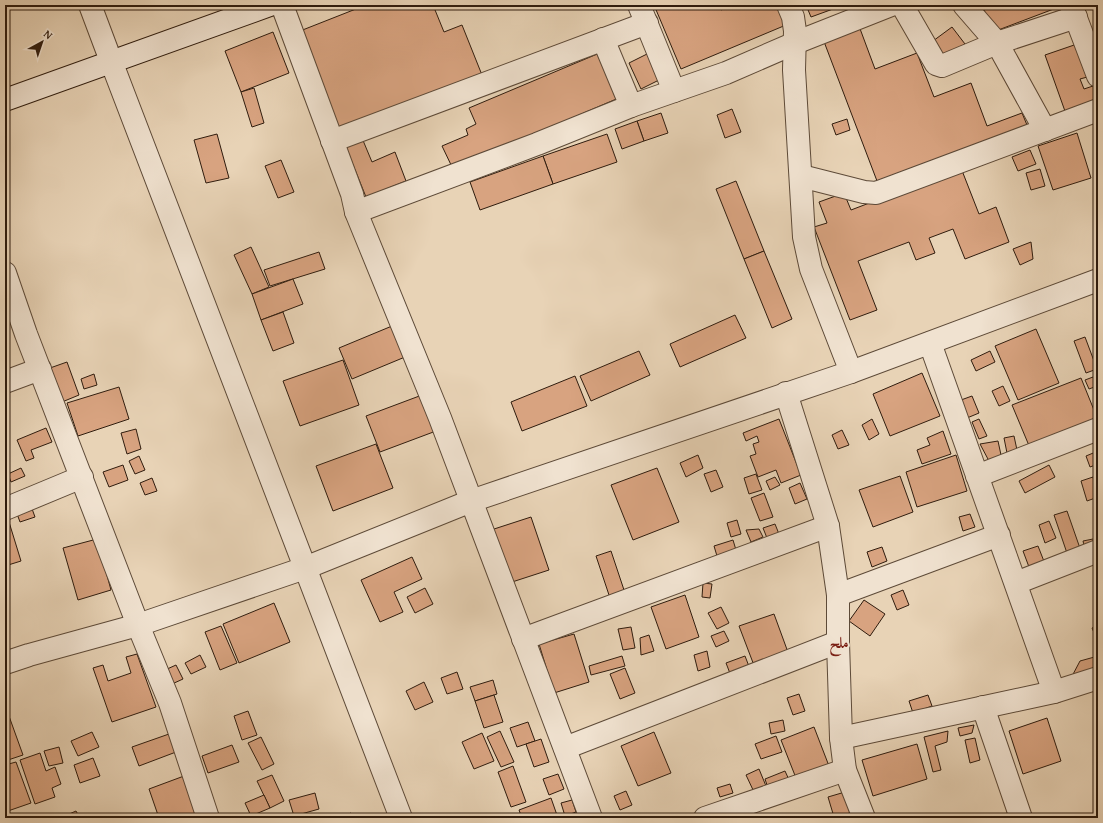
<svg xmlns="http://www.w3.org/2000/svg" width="1103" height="823" viewBox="0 0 1103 823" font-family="'Gentium Book Plus',Amiri,serif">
<rect width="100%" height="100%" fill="#e8d3b6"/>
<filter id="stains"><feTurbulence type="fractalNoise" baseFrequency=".005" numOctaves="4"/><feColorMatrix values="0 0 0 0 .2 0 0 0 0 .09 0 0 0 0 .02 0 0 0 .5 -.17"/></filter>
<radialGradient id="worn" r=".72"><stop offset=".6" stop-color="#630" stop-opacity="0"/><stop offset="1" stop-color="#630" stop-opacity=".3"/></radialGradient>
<g fill="#d8a380" stroke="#2f1c0e">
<polygon points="366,5 433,5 444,32 462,25 482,75 339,131 300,31"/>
<polygon points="600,5 612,5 601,9"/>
<polygon points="654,5 719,5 721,10 732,5 778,5 786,25 681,69"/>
<polygon points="806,5 832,5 833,9 811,17"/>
<polygon points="832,5 845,5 833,9"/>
<polygon points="982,5 1058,5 1059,7 993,32"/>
<polygon points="859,26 875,69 917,53 934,97 971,83 987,126 1022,113 1027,125 877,181 823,39"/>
<polygon points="952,27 965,44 945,58 933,41"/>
<polygon points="273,32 289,73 241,92 225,51"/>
<polygon points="1080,43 1091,76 1080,79 1084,89 1096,85 1098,92 1098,103 1066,114 1045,55"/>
<polygon points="602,52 621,97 453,169 442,146 468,135 466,129 476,124 469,108"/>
<polygon points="647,54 659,80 641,89 629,63"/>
<polygon points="254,88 264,123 252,127 241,92"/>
<polygon points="732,109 741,132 725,138 717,115"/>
<polygon points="661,113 668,133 644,141 637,121"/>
<polygon points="847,119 850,130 836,135 832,124"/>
<polygon points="637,121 644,141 622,149 615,129"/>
<polygon points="1077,133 1091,178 1053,190 1038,146"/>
<polygon points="217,134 229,178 206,183 194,140"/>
<polygon points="607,134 617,162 553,184 543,156"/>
<polygon points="362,138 372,162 395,152 406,181 366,197 345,145"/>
<polygon points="1030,150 1036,164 1018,171 1012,157"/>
<polygon points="543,156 553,184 480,210 470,182"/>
<polygon points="281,160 294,192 278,198 265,166"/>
<polygon points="961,168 979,214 996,207 1009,242 965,259 953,229 929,238 935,253 916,260 909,242 858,261 877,310 850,320 814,227 827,223 819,202 844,193 851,210"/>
<polygon points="1040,169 1045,186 1031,190 1026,173"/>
<polygon points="736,181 764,251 744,259 716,189"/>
<polygon points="1031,242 1033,259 1020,265 1013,249"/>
<polygon points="251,247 269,287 252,294 234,255"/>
<polygon points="764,251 792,319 772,328 744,259"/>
<polygon points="319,252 325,269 270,286 264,270"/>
<polygon points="293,279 303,304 261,320 252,294"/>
<polygon points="283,312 294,343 273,351 261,320"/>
<polygon points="735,315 746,338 680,367 670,344"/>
<polygon points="392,326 405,357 352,379 339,348"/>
<polygon points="1036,329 1059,383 1018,400 995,346"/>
<polygon points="1085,337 1097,369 1086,373 1074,341"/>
<polygon points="639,351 650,375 591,401 580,376"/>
<polygon points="990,351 995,362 976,371 971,360"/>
<polygon points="343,360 359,405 300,426 283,381"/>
<polygon points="67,362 79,395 62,402 50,368"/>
<polygon points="922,373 940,416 890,436 873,394"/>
<polygon points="94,374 97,385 84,389 81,379"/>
<polygon points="575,376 587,406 522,431 511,402"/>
<polygon points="1093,377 1097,386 1089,389 1085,380"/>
<polygon points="1081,378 1098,420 1030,448 1012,405"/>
<polygon points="1003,386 1010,401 999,406 992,391"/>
<polygon points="119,387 129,419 78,436 67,403"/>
<polygon points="422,395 436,431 380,452 366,416"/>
<polygon points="972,396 979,413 967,418 961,400"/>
<polygon points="779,419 801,475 781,483 776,470 758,477 750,456 756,454 753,444 759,442 757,436 746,441 743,433"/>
<polygon points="872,419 879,434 869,440 862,425"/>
<polygon points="979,419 987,436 979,439 972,422"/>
<polygon points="46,428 52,442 31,450 34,458 26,461 17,440"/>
<polygon points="136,429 141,449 127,454 121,433"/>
<polygon points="842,430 849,445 838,449 832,435"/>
<polygon points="943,431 951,454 922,464 917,450 930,445 927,438"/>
<polygon points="1014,436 1017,450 1007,453 1004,438"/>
<polygon points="998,441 1001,455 989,461 980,444"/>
<polygon points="376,444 393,488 333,511 316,466"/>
<polygon points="1098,451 1098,464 1090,467 1086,456"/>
<polygon points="698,455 703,468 686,477 680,463"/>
<polygon points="956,455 967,491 917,507 906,472"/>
<polygon points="139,456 145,470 135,474 129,461"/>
<polygon points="123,465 128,480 109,487 103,472"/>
<polygon points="1049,465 1055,477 1025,493 1019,481"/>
<polygon points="21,468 25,476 11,482 8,474"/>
<polygon points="657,468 679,522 633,540 611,485"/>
<polygon points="716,470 723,487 711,492 704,474"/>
<polygon points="756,474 762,490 749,494 744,478"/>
<polygon points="900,476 913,512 873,527 859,490"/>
<polygon points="775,477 780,485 770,490 766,481"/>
<polygon points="1093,477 1098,497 1087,501 1081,481"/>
<polygon points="152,478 157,491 145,495 140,483"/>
<polygon points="800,483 807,499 795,504 789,488"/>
<polygon points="764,493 773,517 760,521 751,498"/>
<polygon points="31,506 35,517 20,522 16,511"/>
<polygon points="1067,511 1082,554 1069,559 1054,515"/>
<polygon points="970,514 975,527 963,531 959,517"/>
<polygon points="531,517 549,570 509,583 491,530"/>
<polygon points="737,520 741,534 731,537 727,523"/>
<polygon points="1049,521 1056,538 1045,543 1039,525"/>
<polygon points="9,522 21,561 5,566 5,523"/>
<polygon points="775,524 779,534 767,538 763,528"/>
<polygon points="759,529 763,537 751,542 746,530"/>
<polygon points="1098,538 1098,550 1086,553 1083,541"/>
<polygon points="97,539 111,590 78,600 63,548"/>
<polygon points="733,540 736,550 717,556 714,546"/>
<polygon points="1038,546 1047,569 1032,575 1023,551"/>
<polygon points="882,547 887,561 872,567 867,552"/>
<polygon points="611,551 625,593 610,598 596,556"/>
<polygon points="412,557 422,579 394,592 403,612 380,622 361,580"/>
<polygon points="703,583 712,584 710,598 702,597"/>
<polygon points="425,588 433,604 415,613 407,597"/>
<polygon points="903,590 909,605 897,610 891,595"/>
<polygon points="685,595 699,637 666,649 651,607"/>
<polygon points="864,600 885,614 870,636 849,621"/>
<polygon points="274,603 290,642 239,663 223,624"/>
<polygon points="721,607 729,623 717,629 708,613"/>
<polygon points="774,614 789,655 755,668 739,626"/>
<polygon points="1098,625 1098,642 1092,628"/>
<polygon points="221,626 237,663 220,670 205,632"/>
<polygon points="631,627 635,648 623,650 618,629"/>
<polygon points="724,631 729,641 716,647 711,636"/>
<polygon points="574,634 589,682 554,693 539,644"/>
<polygon points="649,635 654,651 641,655 640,638"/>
<polygon points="707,651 710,667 698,671 694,655"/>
<polygon points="137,654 156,707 112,722 93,668 103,665 108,681 131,673 126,657"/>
<polygon points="200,655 206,667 191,674 185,663"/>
<polygon points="622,656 625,666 591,675 589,666"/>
<polygon points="745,656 750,669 731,676 726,663"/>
<polygon points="1098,656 1098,672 1070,680 1080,661"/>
<polygon points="176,665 183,679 172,684 165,670"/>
<polygon points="625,668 635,693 620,699 610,674"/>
<polygon points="457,672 463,689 447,694 441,678"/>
<polygon points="493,680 497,694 475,701 470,687"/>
<polygon points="424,682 433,702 415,710 406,691"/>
<polygon points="799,694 805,711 793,715 787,698"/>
<polygon points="494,695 503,722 484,728 475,701"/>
<polygon points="928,695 932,706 913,713 909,701"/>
<polygon points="5,705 23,755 5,761"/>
<polygon points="248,711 257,735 242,740 234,716"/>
<polygon points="1047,718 1061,761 1023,774 1009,731"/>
<polygon points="783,720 785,731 771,734 769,723"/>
<polygon points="528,722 535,741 517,747 510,728"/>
<polygon points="974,725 972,733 960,736 958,728"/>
<polygon points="814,727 829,766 796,778 781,740"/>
<polygon points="500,731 514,762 501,767 487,737"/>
<polygon points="948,731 947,742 935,746 941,770 933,772 924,737"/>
<polygon points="92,732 99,747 78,756 71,741"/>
<polygon points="654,732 671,773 638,786 621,746"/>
<polygon points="482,733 494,761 474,769 462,742"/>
<polygon points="169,734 176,752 139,766 132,747"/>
<polygon points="776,736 782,752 761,759 755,744"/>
<polygon points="261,737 274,764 262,770 248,743"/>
<polygon points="975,738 980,760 970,763 965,740"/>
<polygon points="541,739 549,762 534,767 526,744"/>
<polygon points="917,744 927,779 873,796 862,760"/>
<polygon points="232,745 239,762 208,773 202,756"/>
<polygon points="59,747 63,763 49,766 44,751"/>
<polygon points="40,753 46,771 55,767 61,784 52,788 55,797 35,804 20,760"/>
<polygon points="93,758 100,776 80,783 74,765"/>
<polygon points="16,762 31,803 5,812 5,765"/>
<polygon points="513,766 526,802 511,807 498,772"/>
<polygon points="759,769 766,786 754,792 746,775"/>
<polygon points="785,771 790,782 769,791 765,779"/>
<polygon points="558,774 564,789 549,795 543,779"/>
<polygon points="272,775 284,801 270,808 257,781"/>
<polygon points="184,776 197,818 159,818 149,789"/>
<polygon points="730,784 733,793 720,797 717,788"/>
<polygon points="626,791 632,805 620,810 614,796"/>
<polygon points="845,792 850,813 834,817 828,797"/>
<polygon points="315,793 319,809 294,816 289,800"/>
<polygon points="264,795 270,808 251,816 245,803"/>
<polygon points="551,798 558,818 522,818 519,810"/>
<polygon points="572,800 576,812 565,816 561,803"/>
<polygon points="76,811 80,818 60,818"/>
<polygon points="351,813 353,818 337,818"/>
<polygon points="324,814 325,818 308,818"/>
</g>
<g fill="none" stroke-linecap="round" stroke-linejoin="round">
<g stroke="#5d4a38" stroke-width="24">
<g id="minor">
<polyline points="90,5 111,61"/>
<polyline points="282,5 352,194 356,212 440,418 591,818"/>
<polyline points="639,5 674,91"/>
<polyline points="788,5 793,17 795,31 794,70 804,237 811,269 851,372"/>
<polyline points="902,5 936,64 942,66 997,43 1076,17"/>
<polyline points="964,5 997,43 1045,130"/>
<polyline points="1071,5 1098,76"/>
<polyline points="603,39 631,106"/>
<polyline points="332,141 647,23"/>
<polyline points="801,176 864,192 876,193 1098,110"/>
<polyline points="356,212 537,144 631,106 726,73 795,43 891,5"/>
<polyline points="5,273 26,334 138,625 170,703 208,818"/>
<polyline points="930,343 1054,692"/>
<polyline points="5,382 40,369"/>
<polyline points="786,393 828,526 838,595 838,642 841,738 845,770 864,818"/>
<polyline points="977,476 1098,429"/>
<polyline points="5,509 82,477"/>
<polyline points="1016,583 1098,551"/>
<polyline points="838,595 999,535"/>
<polyline points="523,639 828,526"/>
<polyline points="5,663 29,655 138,625 305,568 471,501 851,372 1098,280"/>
<polyline points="983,707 1021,818"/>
<polyline points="841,738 1054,692 1098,678"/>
<polyline points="565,748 838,642"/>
<polyline points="705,818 845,770"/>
</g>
</g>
<g stroke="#5d4a38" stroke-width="24">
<polyline id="tertiary" points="111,61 401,818"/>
</g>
<g stroke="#2f1c0e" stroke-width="24">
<polyline id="secondary" points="5,100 270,5"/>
</g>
<use href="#minor" stroke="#f0e2d0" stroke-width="22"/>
<use href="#tertiary" stroke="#f0e2d0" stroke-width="22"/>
<use href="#secondary" stroke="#f0e2d0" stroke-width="22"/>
</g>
<g text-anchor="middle" stroke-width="4" stroke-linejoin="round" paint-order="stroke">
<g font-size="16" font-weight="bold" fill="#7a1f14" stroke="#f0e2d0">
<text x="839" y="648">ملح</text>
</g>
</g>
<rect width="1103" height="823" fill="none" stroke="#e8d3b6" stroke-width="20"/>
<rect x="6" y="6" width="1091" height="811" fill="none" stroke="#2f1c0e" stroke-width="2"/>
<rect x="10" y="10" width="1083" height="803" fill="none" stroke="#2f1c0e"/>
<g transform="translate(42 42) rotate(40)" stroke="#f0e2d0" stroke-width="3" paint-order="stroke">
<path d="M0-3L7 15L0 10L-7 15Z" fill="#2f1c0e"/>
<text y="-6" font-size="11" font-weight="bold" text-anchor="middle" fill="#2f1c0e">N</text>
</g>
<rect width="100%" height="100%" filter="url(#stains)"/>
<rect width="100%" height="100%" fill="url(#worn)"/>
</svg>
